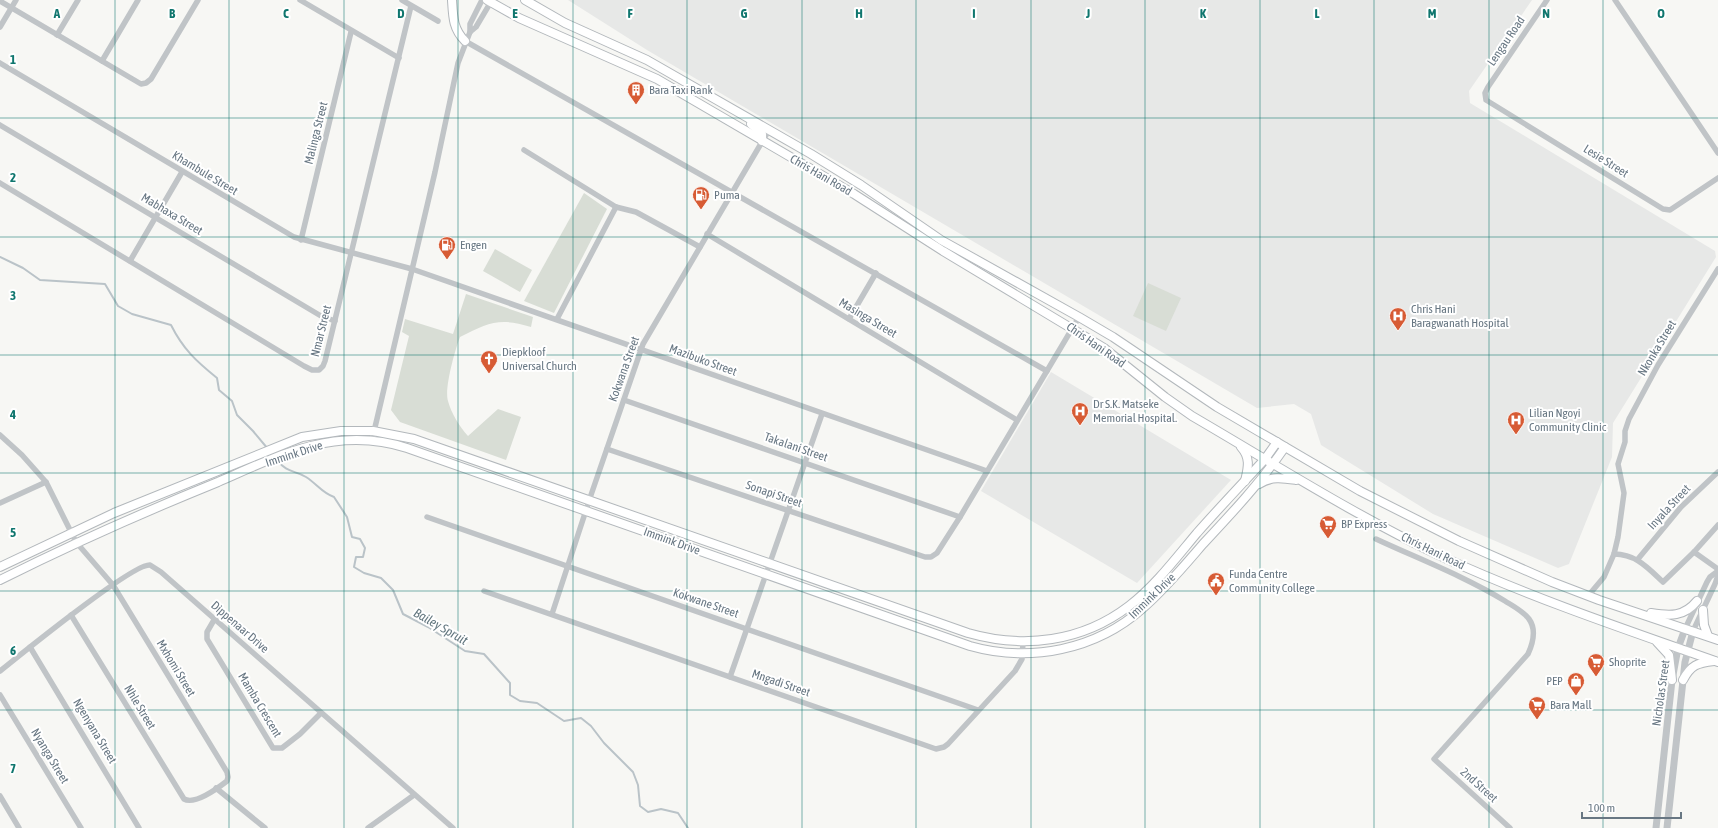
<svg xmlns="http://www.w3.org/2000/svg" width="1718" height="828" viewBox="0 0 1718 828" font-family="'Asap Condensed',sans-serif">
<rect width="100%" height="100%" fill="#f7f7f4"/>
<g fill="#e7e8e7">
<polygon points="568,0 1532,0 1469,91 1470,103 1715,251 1716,257 1613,423 1612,457 1569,564 1558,568 1433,514 1321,445 1311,414 1294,404 1257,408 647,50"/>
<polygon points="1051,372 1231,480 1137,583 981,491"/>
</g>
<g fill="#d8ddd5">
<polygon points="584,193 607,209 554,313 524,301"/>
<polygon points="495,249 532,270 520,292 483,271"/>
<polygon points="1148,283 1181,298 1166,331 1133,316"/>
<path d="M466,294L533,317L531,327C499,317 488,323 460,337C455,350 444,389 448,401C451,413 460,427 468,436L498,409L521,417L506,460L400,422L391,410L409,336L402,332L405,319L453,334Z"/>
</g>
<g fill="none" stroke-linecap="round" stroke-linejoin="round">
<g stroke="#bac3c8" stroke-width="2">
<path d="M0,257L23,268L40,280L105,284L118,306L132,314L171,325C183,349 196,361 217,378L219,390L232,401L237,415L253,431L268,449"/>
<path d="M277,460C287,473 294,470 306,477C317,484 322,493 334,497L347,517L352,537L360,539L365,548L363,557H356L354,567L364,573L381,578L393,590L403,614L428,627L465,651L484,654L510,683V695L520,701L537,703L564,721L581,718L591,726L604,743L633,772L638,785L640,806L648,812L661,809L678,813L688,828"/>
</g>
<g stroke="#b3b8bc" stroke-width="10">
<g id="secondary">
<path d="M452,0C453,17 453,29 465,41"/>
<path d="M487,0L519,18L657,79L854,194L943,251L1104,348L1165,397L1192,416C1276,465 1359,518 1447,559C1535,599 1627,630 1718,662"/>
<polyline points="525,0 565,23 647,60 811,154 861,185 941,240 1079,317 1113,337 1217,407 1360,491 1459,541 1552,582 1599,600 1718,640"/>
<polyline points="751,124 762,134 762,141"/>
<path d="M1241,447C1251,458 1248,468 1245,481"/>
<path d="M1259,484C1271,476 1283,478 1296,480"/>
<path d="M0,567L114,513L302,437L341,431H373L414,439L968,633C1024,649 1082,642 1129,606C1155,586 1176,558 1197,533C1219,508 1242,484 1265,459L1277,442"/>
<path d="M0,580C72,544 144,512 218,482C248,469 279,454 311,446C342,438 376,438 407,448L970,646C1030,663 1096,650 1143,608C1165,589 1184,566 1203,544C1232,513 1261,482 1285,447"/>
<polyline points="1703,610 1704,625 1708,636"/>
<path d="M1651,613C1670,616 1684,617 1697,601"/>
<polyline points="1657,642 1669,655 1672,680"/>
<path d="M1683,680C1691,665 1697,663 1714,661"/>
</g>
</g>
<g stroke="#c0c4c7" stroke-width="5.5">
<polyline points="300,0 399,58"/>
<polyline points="402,0 438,21"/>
<polyline points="1547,0 1488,87 1485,93 1486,100 1663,209 1670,210 1718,178"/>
<polyline points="1615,0 1718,153"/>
<polyline points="0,1 141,84 146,83 151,79 198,0"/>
<polyline points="0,27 16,0"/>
<polyline points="470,32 470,24 482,0"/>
<polyline points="57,35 78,0"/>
<polyline points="465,41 1047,371"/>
<polyline points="102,61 138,0"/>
<polyline points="0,63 294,237 412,269 987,471"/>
<polyline points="0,125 321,316 335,321"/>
<polyline points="524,150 616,207 636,212 700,247"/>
<polyline points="0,183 304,366 312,370 319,370 323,366 325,361 411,6"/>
<polyline points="707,234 1017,420"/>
<polyline points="301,240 351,32"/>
<polyline points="130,261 182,172"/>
<polyline points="557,319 616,207"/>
<polyline points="849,319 876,273"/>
<polyline points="624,400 960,517"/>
<path d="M0,435L22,455L46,482L76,542L113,585L227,772L228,777L227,781C218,788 195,805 184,799L71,615"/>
<polyline points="372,440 435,172 458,63 470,32 476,27 492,0"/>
<polyline points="607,449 925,557 931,557 937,553 960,517 1079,317"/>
<polyline points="0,503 46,482"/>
<polyline points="427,517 978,710"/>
<path d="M1376,539C1419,559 1464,576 1505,601C1513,606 1523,611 1529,619C1537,630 1533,643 1528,654L1434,759L1510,828"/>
<polyline points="1694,552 1718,569"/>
<path d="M1614,554C1636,554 1648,568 1663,582L1694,552L1718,525"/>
<polyline points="1638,559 1681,507 1718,472"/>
<polyline points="484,591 936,749 944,747 948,744 1015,671 1022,659 1023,642"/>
<polyline points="1588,596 1604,577 1614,554 1618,537 1624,493 1618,464 1625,442 1625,431 1629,419 1658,365 1718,269"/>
<polyline points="552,614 591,495 643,344 769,130"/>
<polyline points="214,620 207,632 207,639 273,748 282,748 300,734 321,713"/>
<polyline points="1685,629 1707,582 1710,577 1718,571"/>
<polyline points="1693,631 1715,584 1718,575"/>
<polyline points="30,647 139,828"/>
<path d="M0,671C20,655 133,563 150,565L161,572L453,828"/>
<polyline points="730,677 822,414"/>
<polyline points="0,695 81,828"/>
<polyline points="216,788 265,828"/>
<polyline points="0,796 19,828"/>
<polyline points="368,828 414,795"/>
</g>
<g stroke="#c0c4c7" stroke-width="7">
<polyline points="1656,828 1672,680 1678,648 1685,629"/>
<polyline points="1667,828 1685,662 1693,631"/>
</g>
<use href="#secondary" stroke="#fff" stroke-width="8"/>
</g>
<path fill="none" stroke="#0f766e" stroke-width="1" stroke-opacity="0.55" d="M115,0V828M229,0V828M344,0V828M458,0V828M573,0V828M687,0V828M802,0V828M916,0V828M1031,0V828M1145,0V828M1260,0V828M1374,0V828M1489,0V828M1603,0V828M0,118H1718M0,237H1718M0,355H1718M0,473H1718M0,591H1718M0,710H1718"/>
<defs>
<g id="building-pin" transform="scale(0.9)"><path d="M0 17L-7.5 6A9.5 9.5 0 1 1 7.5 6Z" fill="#d75b34" stroke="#fff"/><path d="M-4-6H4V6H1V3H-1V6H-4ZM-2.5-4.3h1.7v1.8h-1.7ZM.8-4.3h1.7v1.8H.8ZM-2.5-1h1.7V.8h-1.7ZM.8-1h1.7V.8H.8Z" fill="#fff"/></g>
<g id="fuel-pin" transform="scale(0.9)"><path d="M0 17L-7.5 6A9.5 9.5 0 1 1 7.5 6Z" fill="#d75b34" stroke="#fff"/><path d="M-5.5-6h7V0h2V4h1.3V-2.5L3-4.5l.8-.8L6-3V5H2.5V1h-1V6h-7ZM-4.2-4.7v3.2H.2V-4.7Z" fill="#fff"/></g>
<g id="hospital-pin" transform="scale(0.9)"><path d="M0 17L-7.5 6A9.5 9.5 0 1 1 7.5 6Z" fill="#d75b34" stroke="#fff"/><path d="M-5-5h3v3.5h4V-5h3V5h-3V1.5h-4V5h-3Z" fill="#fff"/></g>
<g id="church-pin" transform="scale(0.9)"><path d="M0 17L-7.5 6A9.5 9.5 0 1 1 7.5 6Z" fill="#d75b34" stroke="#fff"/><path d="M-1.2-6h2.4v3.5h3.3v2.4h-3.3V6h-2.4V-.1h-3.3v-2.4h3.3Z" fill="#fff"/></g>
<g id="supermarket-pin" transform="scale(0.9)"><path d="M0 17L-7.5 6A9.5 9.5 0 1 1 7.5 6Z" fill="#d75b34" stroke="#fff"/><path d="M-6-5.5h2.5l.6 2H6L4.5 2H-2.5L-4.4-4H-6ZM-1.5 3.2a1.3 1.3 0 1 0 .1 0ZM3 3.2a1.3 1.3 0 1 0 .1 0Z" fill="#fff"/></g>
<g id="civic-pin" transform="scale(0.9)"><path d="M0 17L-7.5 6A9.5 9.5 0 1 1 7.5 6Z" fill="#d75b34" stroke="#fff"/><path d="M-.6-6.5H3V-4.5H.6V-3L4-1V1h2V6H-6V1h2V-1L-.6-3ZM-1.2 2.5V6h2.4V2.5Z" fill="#fff"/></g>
<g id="shop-pin" transform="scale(0.9)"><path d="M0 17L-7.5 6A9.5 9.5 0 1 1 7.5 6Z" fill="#d75b34" stroke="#fff"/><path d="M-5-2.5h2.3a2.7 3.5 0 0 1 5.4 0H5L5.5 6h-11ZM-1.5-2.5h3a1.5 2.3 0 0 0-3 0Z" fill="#fff"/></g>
</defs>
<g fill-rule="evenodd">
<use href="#building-pin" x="636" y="90"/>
<use href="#fuel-pin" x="701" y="195"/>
<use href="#fuel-pin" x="447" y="245"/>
<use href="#hospital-pin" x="1398" y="316"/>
<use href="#church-pin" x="489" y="359"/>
<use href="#hospital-pin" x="1080" y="411"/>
<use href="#hospital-pin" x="1516" y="420"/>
<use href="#supermarket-pin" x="1328" y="524"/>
<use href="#civic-pin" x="1216" y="581"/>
<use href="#supermarket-pin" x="1596" y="662"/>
<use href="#shop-pin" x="1576" y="681"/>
<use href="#supermarket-pin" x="1537" y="705"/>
</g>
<g text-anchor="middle" stroke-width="4" stroke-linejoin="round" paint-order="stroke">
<g font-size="12" fill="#687783" stroke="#fff">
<text transform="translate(1506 41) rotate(-56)" y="4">Lengau Road</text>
<text transform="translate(316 133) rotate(-76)" y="4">Malinga Street</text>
<text transform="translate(1606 161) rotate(32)" y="4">Lesie Street</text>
<text transform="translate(205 173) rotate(31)" y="4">Khambule Street</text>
<text transform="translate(821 175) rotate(30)" y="4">Chris Hani Road</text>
<text transform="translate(172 214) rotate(31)" y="4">Mabhaxa Street</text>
<text transform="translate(868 318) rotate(31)" y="4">Masinga Street</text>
<text transform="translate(321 331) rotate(-76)" y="4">Nmar Street</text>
<text transform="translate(1096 345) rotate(35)" y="4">Chris Hani Road</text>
<text transform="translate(1657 348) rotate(-59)" y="4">Nkonka Street</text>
<text transform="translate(703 360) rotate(20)" y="4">Mazibuko Street</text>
<text transform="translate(624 369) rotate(-70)" y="4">Kokwana Street</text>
<text transform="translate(796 447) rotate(19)" y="4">Takalani Street</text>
<text transform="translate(294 454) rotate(-18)" y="4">Immink Drive</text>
<text transform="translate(774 494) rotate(19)" y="4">Sonapi Street</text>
<text transform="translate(1669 507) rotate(-47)" y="4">Inyala Street</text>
<text transform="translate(672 541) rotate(20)" y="4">Immink Drive</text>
<text transform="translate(1433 551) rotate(26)" y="4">Chris Hani Road</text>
<text transform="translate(1152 596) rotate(-44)" y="4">Immink Drive</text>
<text transform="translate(706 603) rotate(19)" y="4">Kokwane Street</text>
<text transform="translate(240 627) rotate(41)" y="4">Dippenaar Drive</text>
<text transform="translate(176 668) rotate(59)" y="4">Mxhomi Street</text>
<text transform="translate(781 683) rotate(19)" y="4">Mngadi Street</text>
<text transform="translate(1661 693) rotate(-82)" y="4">Nicholas Street</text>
<text transform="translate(260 705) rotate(59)" y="4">Mamba Crescent</text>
<text transform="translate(140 707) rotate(59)" y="4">Nhle Street</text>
<text transform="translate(95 731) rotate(59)" y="4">Ngenyana Street</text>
<text transform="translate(50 756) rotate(59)" y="4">Nyanga Street</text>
<text transform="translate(1479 785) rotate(42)" y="4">2nd Street</text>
</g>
<g font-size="12" fill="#687783" stroke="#fff" text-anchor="start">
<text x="649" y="94">Bara Taxi Rank</text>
<text x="714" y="199">Puma</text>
<text x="460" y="249">Engen</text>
<text x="1411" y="313">Chris Hani<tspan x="1411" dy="14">Baragwanath Hospital</tspan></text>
<text x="502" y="356">Diepkloof<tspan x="502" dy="14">Universal Church</tspan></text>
<text x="1093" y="408">Dr S.K. Matseke<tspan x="1093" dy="14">Memorial Hospital.</tspan></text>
<text x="1529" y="417">Lilian Ngoyi<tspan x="1529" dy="14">Community Clinic</tspan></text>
<text x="1341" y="528">BP Express</text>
<text x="1229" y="578">Funda Centre<tspan x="1229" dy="14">Community College</tspan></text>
<text x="1609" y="666">Shoprite</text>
<text x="1563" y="685" text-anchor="end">PEP</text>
<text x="1550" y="709">Bara Mall</text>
</g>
<g font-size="13" font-style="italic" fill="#63777f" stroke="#fff">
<text transform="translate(441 626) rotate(30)" y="5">Bailey Spruit</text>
</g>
</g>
<g font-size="13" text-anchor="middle" font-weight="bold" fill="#0f766e" stroke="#fff" stroke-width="4" stroke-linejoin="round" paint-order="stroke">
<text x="57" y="18">A</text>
<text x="172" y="18">B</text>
<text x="286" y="18">C</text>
<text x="401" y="18">D</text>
<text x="515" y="18">E</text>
<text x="630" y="18">F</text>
<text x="744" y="18">G</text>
<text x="859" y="18">H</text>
<text x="974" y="18">I</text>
<text x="1088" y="18">J</text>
<text x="1203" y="18">K</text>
<text x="1317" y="18">L</text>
<text x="1432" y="18">M</text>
<text x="1546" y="18">N</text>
<text x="1661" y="18">O</text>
<text x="13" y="64">1</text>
<text x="13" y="182">2</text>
<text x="13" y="300">3</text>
<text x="13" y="419">4</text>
<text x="13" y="537">5</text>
<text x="13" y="655">6</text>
<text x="13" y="773">7</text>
</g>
<path d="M1582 812v6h99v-6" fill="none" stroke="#687783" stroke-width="2"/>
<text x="1588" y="812" font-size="12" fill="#687783" stroke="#ffffff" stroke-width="3" paint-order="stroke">100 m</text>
</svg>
